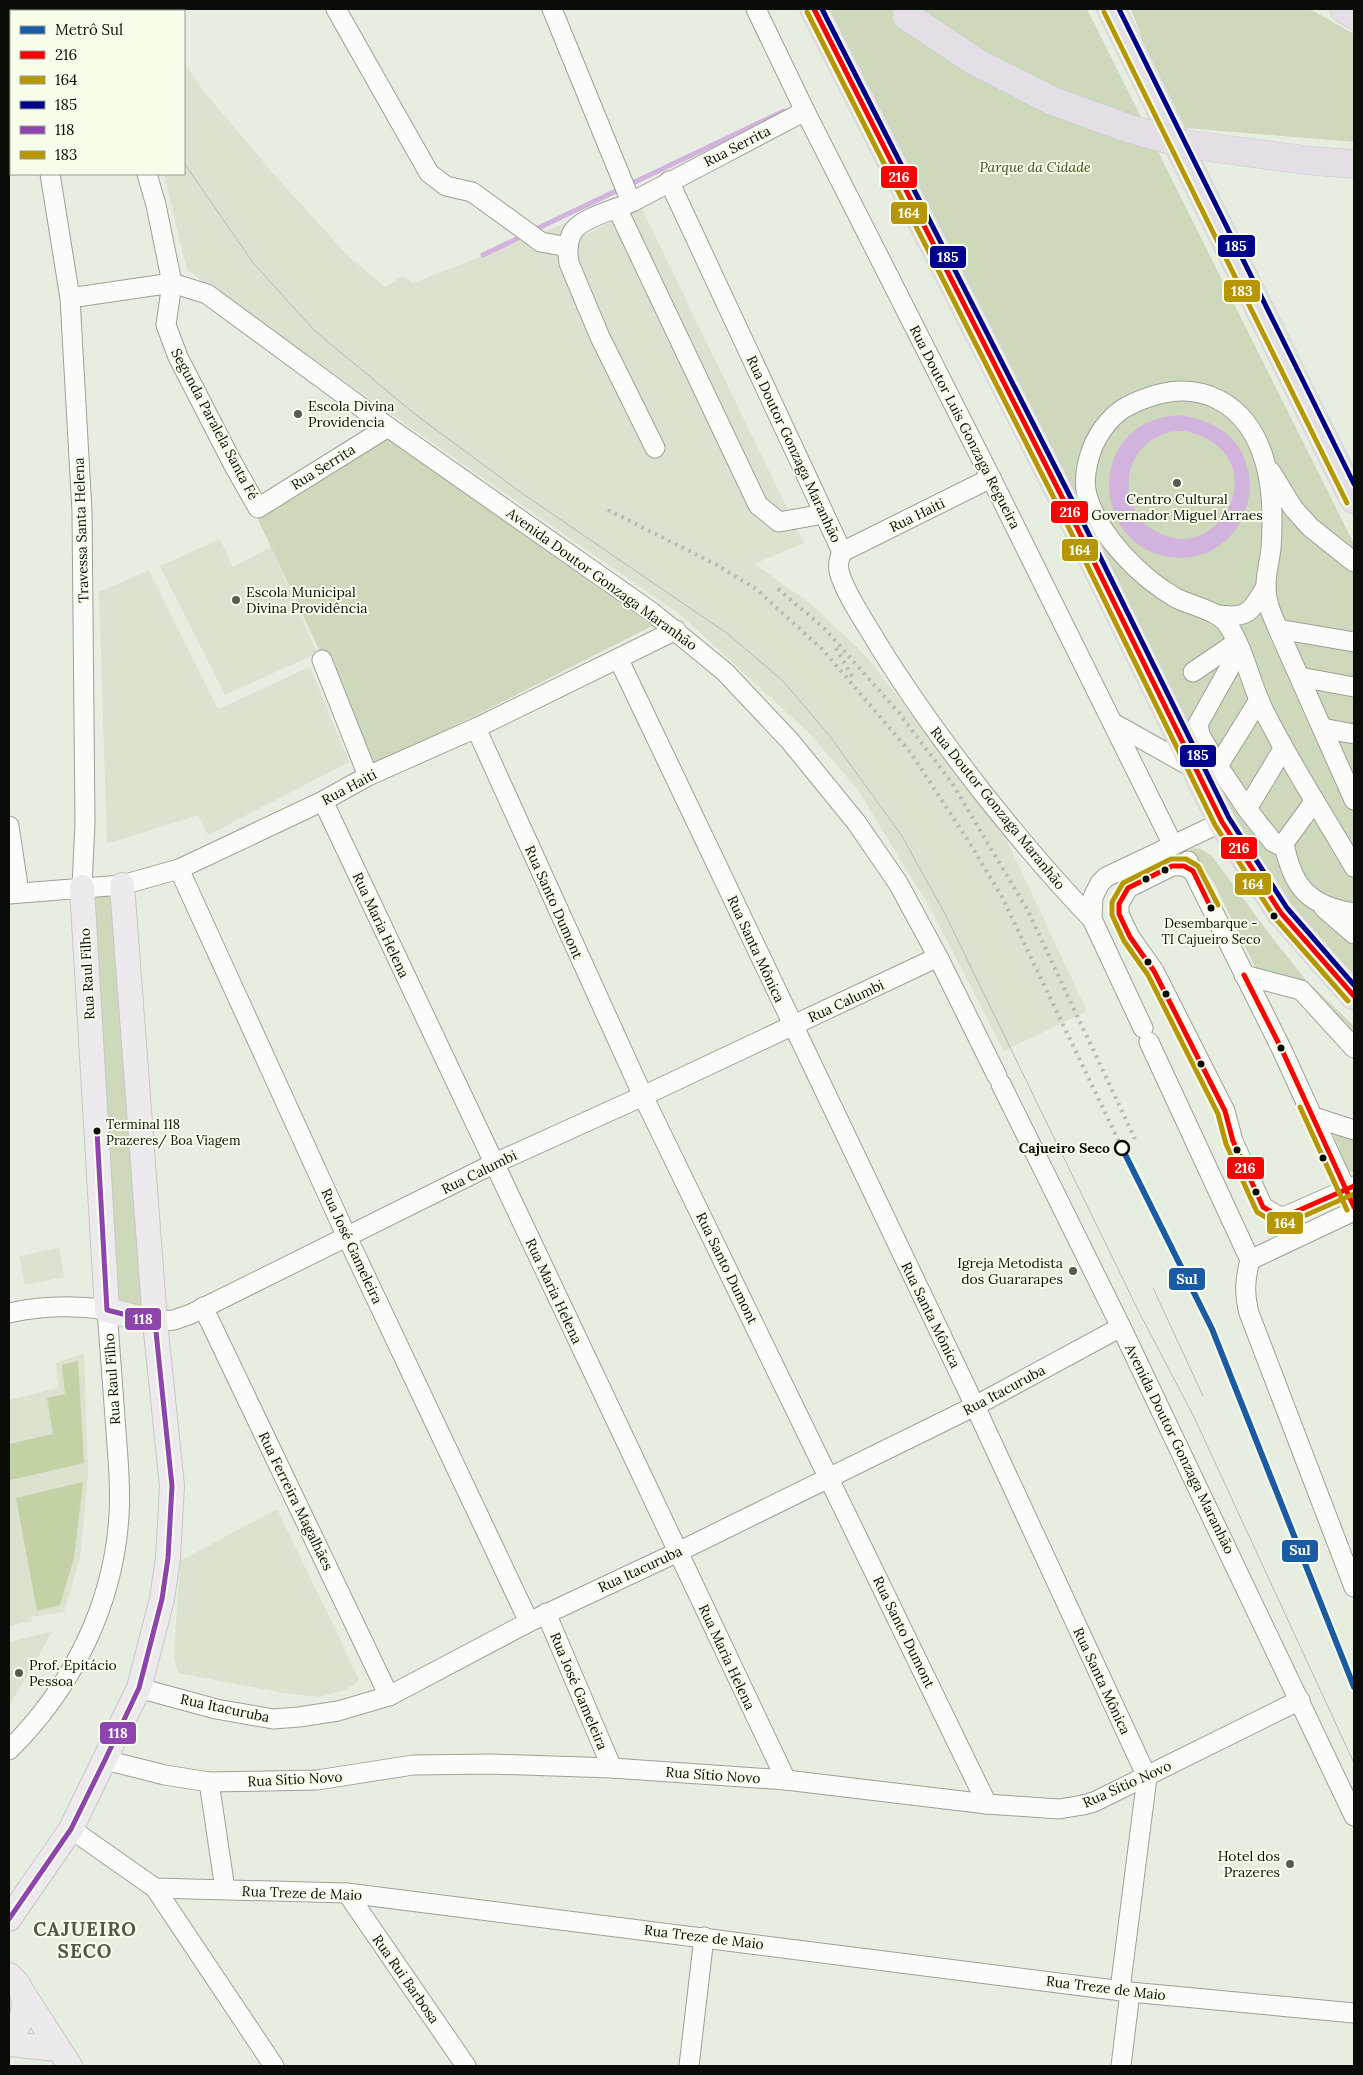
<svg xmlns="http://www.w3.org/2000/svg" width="1363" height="2075" viewBox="0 0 1363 2075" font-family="Lora,serif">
<rect width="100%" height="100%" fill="#e8ede2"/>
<g fill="#dbe2d0">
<polygon points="55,9 147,9 149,11 57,11"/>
<polygon points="184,62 202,89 271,171 349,257 385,287 403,276 413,283 566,223 575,240 641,207 804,543 754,564 809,602 867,657 947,761 997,820 1087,1011 1004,1051 930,908 858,790 809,733 682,616 441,449 187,270 164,174 184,174"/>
<polygon points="220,539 233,567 271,547 317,653 225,695 160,566"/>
<polygon points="149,570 218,709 310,667 349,762 208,835 198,815 107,844 99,592"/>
<polygon points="59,1248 64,1277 25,1285 19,1256"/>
<polygon points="84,1353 88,1474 80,1558 64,1612 31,1617 32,1621 9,1626 9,1400 59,1388 56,1363"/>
<polygon points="277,1509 359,1679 355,1684 345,1690 319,1697 284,1693 178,1673 174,1656 180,1561"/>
<polygon points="53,1631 11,1703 9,1705 9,1642"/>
</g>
<g fill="#ced9bc">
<polygon points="827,9 1087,9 1354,544 1354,978 1268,883"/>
<polygon points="1131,9 1310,9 1354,34 1354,142 1186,128 1145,46"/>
<polygon points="383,435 652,626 374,767 255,513"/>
<polygon points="1195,848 1201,849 1212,856 1270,935 1306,980 1354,1026 1354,1041 1303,986 1259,975 1214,883 1189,850"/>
<polygon points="122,885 152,1299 131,1314 107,1302 82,887"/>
<polygon points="1332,1131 1354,1134 1354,1172 1347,1170"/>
</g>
<g fill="#c2d2a4">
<polygon points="78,1361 84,1463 10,1480 9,1444 53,1434 47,1398 65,1394 62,1365"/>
<polygon points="83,1482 74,1558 60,1605 37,1611 16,1498"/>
</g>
<path fill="#d1b3dd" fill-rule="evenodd" d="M1179,415C1289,428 1259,569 1170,557C1103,548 1086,455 1146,423C1157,418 1168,416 1179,415ZM1185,431C1276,451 1226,561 1163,535C1152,530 1143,524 1137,514C1119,483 1131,445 1166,433C1172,431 1179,431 1185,431Z"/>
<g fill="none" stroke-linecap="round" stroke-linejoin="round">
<g stroke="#d1b3dd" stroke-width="5">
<polyline points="532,231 784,111"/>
<polyline points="483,255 525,235"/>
</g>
<g stroke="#9da098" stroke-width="21">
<g id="minor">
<polyline points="336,9 429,173 446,186 472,192 541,242 568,247"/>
<polyline points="552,9 631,202"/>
<polyline points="756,9 805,111 991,478 1173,845"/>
<polyline points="9,26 11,35"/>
<polyline points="50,174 70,298 82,511 85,822 82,887"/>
<polyline points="147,174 156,205 172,283 166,325 178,357 233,464 258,508 388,427"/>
<path d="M669,181L842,552C839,559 838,563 839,571C844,592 865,622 876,641C909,695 944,743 983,793C1018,837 1053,879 1092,919"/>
<polyline points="617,208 758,505 779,522 824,514"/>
<polyline points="70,298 172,283 207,294 388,427 653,613 725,672 790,741 856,822 898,883 938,957 997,1076"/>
<path d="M655,448L600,337L569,263C567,252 567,240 574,230C584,217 617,209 632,202C690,172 747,141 805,111"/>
<polyline points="1271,472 1293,508 1310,527 1354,562"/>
<polyline points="842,552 991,478"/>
<path d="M1218,615C1248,619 1252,611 1266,586"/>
<polyline points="1278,629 1354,642"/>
<polyline points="1240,649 1198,724 1200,735 1218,766 1259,700"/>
<polyline points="322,660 368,776"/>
<polyline points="619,660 975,1406 1147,1777 1120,1990"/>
<polyline points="1193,672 1237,642"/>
<polyline points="1300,677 1354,687"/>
<polyline points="1113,723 1197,770"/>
<polyline points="476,728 643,1096 987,1804"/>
<polyline points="1322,728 1354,734"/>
<polyline points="1218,766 1247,809 1283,749"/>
<path d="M1354,800L1278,629C1272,615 1265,600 1266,585C1266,572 1270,560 1271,548C1275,496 1270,427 1219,400C1189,384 1155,392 1126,407C1108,417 1094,439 1089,458C1086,469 1084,484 1087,495C1098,535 1141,578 1176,598C1192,606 1219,611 1228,625C1245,651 1250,683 1264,711C1291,765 1324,815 1354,867"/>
<polyline points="323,801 786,1780"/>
<polyline points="1247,809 1273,842 1279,845 1284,843 1314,802"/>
<polyline points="9,826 19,892"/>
<path d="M1284,843C1292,887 1309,906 1354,913"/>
<polyline points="1188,861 1282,1050 1354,1207"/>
<polyline points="179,869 347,1237 529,1622"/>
<polyline points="1193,871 1184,866 1172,866 1128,888 1119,904 1119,914 1130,937 1154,971 1225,1111 1233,1141 1263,1207 1278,1216 1286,1216 1354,1186"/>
<polyline points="9,894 122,885 179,869 323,801 368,776 476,728 676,630"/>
<polyline points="1324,908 1354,934"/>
<polyline points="1244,975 1301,990 1354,1048"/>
<polyline points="1143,1028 1092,919 1093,897 1100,883 1106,877 1222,822"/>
<path d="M1149,1042L1250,1260C1245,1279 1244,1293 1249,1313L1354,1587"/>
<polyline points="1001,1084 1121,1327 1354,1816"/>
<polyline points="1314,1117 1354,1130"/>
<polyline points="1250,1260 1354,1211"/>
<polyline points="203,1307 389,1696"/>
<path d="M9,1313C41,1306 75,1305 107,1310C110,1350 113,1391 116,1431C118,1459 121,1487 119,1515C114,1604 72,1688 9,1750"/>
<polyline points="155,1322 174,1320 191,1314 493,1164 643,1096 938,957"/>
<polyline points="546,1613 612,1768"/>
<polyline points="139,1688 216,1709 273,1719 299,1717 338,1711 389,1696 529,1622 678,1552 975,1406 1121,1327"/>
<polyline points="105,1760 165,1775 209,1782 317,1780 413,1765 490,1764 612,1768 786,1780 987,1804 1059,1809 1083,1805 1094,1802 1300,1700"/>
<polyline points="209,1782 225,1889"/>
<polyline points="71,1829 155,1888 347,1893 1130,1992 1354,2013"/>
<polyline points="155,1888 274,2066"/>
<polyline points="347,1893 466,2066"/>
<polyline points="689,2066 704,1937"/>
<polyline points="1121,2066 1130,1992"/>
</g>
</g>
<g stroke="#c6c8c3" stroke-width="26">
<g id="major">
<polyline points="82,887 107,1310 155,1322"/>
<polyline points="9,1919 71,1829 139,1688 162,1599 168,1558 172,1486 155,1322 122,885"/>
<path d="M9,1975C31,1992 26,2020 9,2038"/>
<polyline points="21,1990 70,2066"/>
<polyline points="9,2044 58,2049"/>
</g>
</g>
<g stroke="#c6c8c3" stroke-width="29">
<g id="highway">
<polyline points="814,9 1065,503 1222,822 1281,913 1354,996"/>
<polyline points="1111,9 1354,500"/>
<polyline points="1344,9 1354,15"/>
</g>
</g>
<use href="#minor" stroke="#fcfcfb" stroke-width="19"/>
<use href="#major" stroke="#edeaee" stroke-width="24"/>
<use href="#highway" stroke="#e4dfe6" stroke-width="28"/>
<g stroke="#b8b8b6" stroke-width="1">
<polyline points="184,163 254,264 315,331 416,415 523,494 728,634 783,681 829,735 902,836 945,914 1139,1312 1194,1417 1354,1763"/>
<polyline points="1153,1288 1203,1396"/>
</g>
<g stroke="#b8b8b6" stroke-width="4" stroke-dasharray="2.5 5" stroke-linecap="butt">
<polyline points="608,510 715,564 756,589 823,650 911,753 969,842 1002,897 1122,1148"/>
<polyline points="778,589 824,628 899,713 952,783 1028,911 1135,1139"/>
<polyline points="836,648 853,678"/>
</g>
<g stroke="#c6c8c3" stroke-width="29" stroke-linecap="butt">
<polyline id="highway-bridge" points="907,16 976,62 1053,101 1130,129 1185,144 1313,161 1354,164"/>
</g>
<use href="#highway-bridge" stroke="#e4dfe6" stroke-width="28"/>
<g stroke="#f7feeb" stroke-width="9">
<g id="bus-1">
<polyline points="814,9 1065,503 1222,822 1281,913 1354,996"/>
<polyline points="1211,908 1193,871 1184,866 1172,866 1128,888 1119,904 1119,914 1130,937 1154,971 1225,1111 1233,1141 1263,1207 1278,1216 1286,1216 1354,1186"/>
<polyline points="1244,975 1282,1050 1354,1207"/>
</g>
</g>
<g stroke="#f7feeb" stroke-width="9">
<g id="bus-2">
<polyline points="807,12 1058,506 1215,825 1275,918 1348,1001"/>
<polyline points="1218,905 1198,866 1186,859 1171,859 1123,883 1112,902 1112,915 1124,941 1148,975 1218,1114 1226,1144 1257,1212 1275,1223 1288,1223 1354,1194"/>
</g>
</g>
<g stroke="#f7feeb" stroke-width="9">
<g id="bus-3">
<polyline points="822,9 1072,500 1229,818 1287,908 1354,985"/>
<polyline points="1119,9 1354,484"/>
</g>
</g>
<g stroke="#f7feeb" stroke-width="9">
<polyline id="bus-4" points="9,1919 71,1829 105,1760 139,1688 162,1599 168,1558 172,1486 155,1322 107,1310 97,1131"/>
</g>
<g stroke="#f7feeb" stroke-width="9">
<g id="bus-5">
<polyline points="1104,12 1347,503"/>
<polyline points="1300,1107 1347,1210"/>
</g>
</g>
<use href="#bus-1" stroke="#f00" stroke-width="5"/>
<use href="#bus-2" stroke="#b69702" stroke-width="5"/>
<use href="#bus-3" stroke="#00008b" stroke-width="5"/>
<use href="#bus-4" stroke="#8e44ad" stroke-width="5"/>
<use href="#bus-5" stroke="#b69702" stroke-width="5"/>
<g stroke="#f7feeb" stroke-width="10">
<polyline id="metro-1" points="1122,1148 1212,1329 1354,1687"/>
</g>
<use href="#metro-1" stroke="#1a5ba3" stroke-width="6"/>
</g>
<g fill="#585b54" stroke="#f7feeb" stroke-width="2">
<circle cx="298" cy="414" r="5"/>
<circle cx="1177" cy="483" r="5"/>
<circle cx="236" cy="600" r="5"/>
<circle cx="1073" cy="1271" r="5"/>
<circle cx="19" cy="1673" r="5"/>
<circle cx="1290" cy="1864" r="5"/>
</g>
<g fill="#0a0c07" stroke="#f7feeb" stroke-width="2">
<circle cx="1165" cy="870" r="4.5"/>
<circle cx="1146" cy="879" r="4.5"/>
<circle cx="1211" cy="908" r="4.5"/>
<circle cx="1274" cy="916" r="4.5"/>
<circle cx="1148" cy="962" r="4.5"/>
<circle cx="1166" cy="994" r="4.5"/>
<circle cx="1281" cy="1048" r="4.5"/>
<circle cx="1201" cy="1064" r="4.5"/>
<circle cx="97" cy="1131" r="4.5"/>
<circle cx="1237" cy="1150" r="4.5"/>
<circle cx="1323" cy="1158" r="4.5"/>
<circle cx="1256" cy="1192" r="4.5"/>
</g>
<circle fill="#f7feeb" stroke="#0a0c07" stroke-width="2.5" cx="1122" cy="1148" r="7"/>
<g text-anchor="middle" stroke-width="4" stroke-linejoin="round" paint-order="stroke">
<g font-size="13" fill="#0a0c07" stroke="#f7feeb">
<text x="1211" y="928">Desembarque -<tspan x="1211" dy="16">TI Cajueiro Seco</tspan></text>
<text x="106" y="1129" text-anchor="start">Terminal 118<tspan x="106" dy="16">Prazeres/ Boa Viagem</tspan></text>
</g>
<g font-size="14" fill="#0a0c07" stroke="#f7feeb">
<text transform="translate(737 146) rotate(-27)" y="5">Rua Serrita</text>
<text transform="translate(215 424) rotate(62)" y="5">Segunda Paralela Santa Fé</text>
<text transform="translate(965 427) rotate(63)" y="5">Rua Doutor Luis Gonzaga Regueira</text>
<text transform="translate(794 449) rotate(65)" y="5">Rua Doutor Gonzaga Maranhão</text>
<text transform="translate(323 467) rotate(-32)" y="5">Rua Serrita</text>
<text transform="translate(917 515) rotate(-26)" y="5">Rua Haiti</text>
<text transform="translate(81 530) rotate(-92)" y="5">Travessa Santa Helena</text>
<text transform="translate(602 579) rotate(36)" y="5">Avenida Doutor Gonzaga Maranhão</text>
<text transform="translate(349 787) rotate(-28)" y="5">Rua Haiti</text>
<text transform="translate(998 808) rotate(51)" y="5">Rua Doutor Gonzaga Maranhão</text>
<text transform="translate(554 902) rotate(66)" y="5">Rua Santo Dumont</text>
<text transform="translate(381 925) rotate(65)" y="5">Rua Maria Helena</text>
<text transform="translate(756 949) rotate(65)" y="5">Rua Santa Mônica</text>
<text transform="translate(87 974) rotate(-93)" y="5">Rua Raul Filho</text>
<text transform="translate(846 1001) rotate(-25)" y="5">Rua Calumbi</text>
<text transform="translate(479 1172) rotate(-26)" y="5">Rua Calumbi</text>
<text transform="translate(352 1246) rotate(65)" y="5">Rua José Gameleira</text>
<text transform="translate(727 1268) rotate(64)" y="5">Rua Santo Dumont</text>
<text transform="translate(554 1291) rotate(65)" y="5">Rua Maria Helena</text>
<text transform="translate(931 1315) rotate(64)" y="5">Rua Santa Mônica</text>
<text transform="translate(112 1379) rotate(-94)" y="5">Rua Raul Filho</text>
<text transform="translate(1004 1390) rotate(-28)" y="5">Rua Itacuruba</text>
<text transform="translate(1180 1449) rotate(64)" y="5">Avenida Doutor Gonzaga Maranhão</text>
<text transform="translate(296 1501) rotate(64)" y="5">Rua Ferreira Magalhães</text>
<text transform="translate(640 1569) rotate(-25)" y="5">Rua Itacuruba</text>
<text transform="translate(904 1632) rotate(64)" y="5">Rua Santo Dumont</text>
<text transform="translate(727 1657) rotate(65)" y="5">Rua Maria Helena</text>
<text transform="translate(1102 1681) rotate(65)" y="5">Rua Santa Mônica</text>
<text transform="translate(579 1691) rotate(67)" y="5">Rua José Gameleira</text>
<text transform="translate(225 1708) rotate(12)" y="5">Rua Itacuruba</text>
<text transform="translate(713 1775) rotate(4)" y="5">Rua Sítio Novo</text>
<text transform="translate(295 1779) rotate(-3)" y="5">Rua Sítio Novo</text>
<text transform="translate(1127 1784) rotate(-24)" y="5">Rua Sítio Novo</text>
<text transform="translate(302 1893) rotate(2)" y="5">Rua Treze de Maio</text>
<text transform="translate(704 1937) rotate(7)" y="5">Rua Treze de Maio</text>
<text transform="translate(406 1979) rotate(55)" y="5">Rua Rui Barbosa</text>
<text transform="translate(1106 1988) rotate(7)" y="5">Rua Treze de Maio</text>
</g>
<g font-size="14" font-style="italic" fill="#3c4c16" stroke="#f7feeb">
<text x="1035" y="172">Parque da Cidade</text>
</g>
<g font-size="14" fill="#0a0c07" stroke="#f7feeb" text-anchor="start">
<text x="308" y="411">Escola Divina<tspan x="308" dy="16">Providencia</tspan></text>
<text x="1177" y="504" text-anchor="middle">Centro Cultural<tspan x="1177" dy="16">Governador Miguel Arraes</tspan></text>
<text x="246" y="597">Escola Municipal<tspan x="246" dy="16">Divina Providência</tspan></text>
<text x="1063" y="1268" text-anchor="end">Igreja Metodista<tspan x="1063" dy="16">dos Guararapes</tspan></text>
<text x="29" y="1670">Prof. Epitácio<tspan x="29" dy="16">Pessoa</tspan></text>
<text x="1280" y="1861" text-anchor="end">Hotel dos<tspan x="1280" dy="16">Prazeres</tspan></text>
</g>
<g font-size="14" font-weight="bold" fill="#0a0c07" stroke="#f7feeb" text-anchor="end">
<text x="1110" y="1153">Cajueiro Seco</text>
</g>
<g font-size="19" font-weight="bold" letter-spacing="1" fill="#505646" stroke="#f7feeb">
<text x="85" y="1936">CAJUEIRO<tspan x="85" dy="22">SECO</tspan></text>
</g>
</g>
<g stroke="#f7feeb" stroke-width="2">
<rect x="880" y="165" width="38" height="24" rx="5" fill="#f00"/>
<rect x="890" y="201" width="38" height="24" rx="5" fill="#b69702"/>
<rect x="1217" y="234" width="39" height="24" rx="5" fill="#00008b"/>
<rect x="929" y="245" width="38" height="24" rx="5" fill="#00008b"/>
<rect x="1223" y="279" width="38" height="24" rx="5" fill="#b69702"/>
<rect x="1050" y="500" width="39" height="24" rx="5" fill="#f00"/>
<rect x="1061" y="538" width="38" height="24" rx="5" fill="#b69702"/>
<rect x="1179" y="744" width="38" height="24" rx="5" fill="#00008b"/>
<rect x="1220" y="836" width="38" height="24" rx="5" fill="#f00"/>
<rect x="1234" y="872" width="38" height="24" rx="5" fill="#b69702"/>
<rect x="1226" y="1156" width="39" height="24" rx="5" fill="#f00"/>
<rect x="1266" y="1211" width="38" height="24" rx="5" fill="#b69702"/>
<rect x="1168" y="1267" width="38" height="24" rx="5" fill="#1a5ba3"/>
<rect x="124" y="1307" width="38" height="24" rx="5" fill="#8e44ad"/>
<rect x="1281" y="1539" width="38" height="24" rx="5" fill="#1a5ba3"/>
<rect x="99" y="1721" width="38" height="24" rx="5" fill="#8e44ad"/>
</g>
<g font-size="14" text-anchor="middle" font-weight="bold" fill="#fff">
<text x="899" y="182">216</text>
<text x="909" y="218">164</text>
<text x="1236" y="251">185</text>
<text x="948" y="262">185</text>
<text x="1242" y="296">183</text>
<text x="1070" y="517">216</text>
<text x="1080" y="555">164</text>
<text x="1198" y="760">185</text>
<text x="1239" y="853">216</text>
<text x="1253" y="889">164</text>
<text x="1245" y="1173">216</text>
<text x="1285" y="1228">164</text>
<text x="1187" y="1284">Sul</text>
<text x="143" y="1324">118</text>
<text x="1300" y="1555">Sul</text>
<text x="118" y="1738">118</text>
</g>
<rect width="1363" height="2075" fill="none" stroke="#0a0c07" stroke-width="20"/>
<rect x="10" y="10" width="175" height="165" fill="#f7feeb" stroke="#989d90"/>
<rect x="20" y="26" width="25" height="8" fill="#1a5ba3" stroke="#989d90"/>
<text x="55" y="35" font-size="15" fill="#0a0c07">Metrô Sul</text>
<rect x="20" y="51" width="25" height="8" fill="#ff0000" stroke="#989d90"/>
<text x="55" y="60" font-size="15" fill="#0a0c07">216</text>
<rect x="20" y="76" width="25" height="8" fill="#b69702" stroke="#989d90"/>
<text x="55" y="85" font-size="15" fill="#0a0c07">164</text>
<rect x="20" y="101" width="25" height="8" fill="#00008b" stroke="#989d90"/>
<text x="55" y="110" font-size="15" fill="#0a0c07">185</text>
<rect x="20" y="126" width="25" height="8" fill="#8e44ad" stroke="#989d90"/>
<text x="55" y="135" font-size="15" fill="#0a0c07">118</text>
<rect x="20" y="151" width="25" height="8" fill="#b69702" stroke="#989d90"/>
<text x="55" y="160" font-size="15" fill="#0a0c07">183</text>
</svg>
